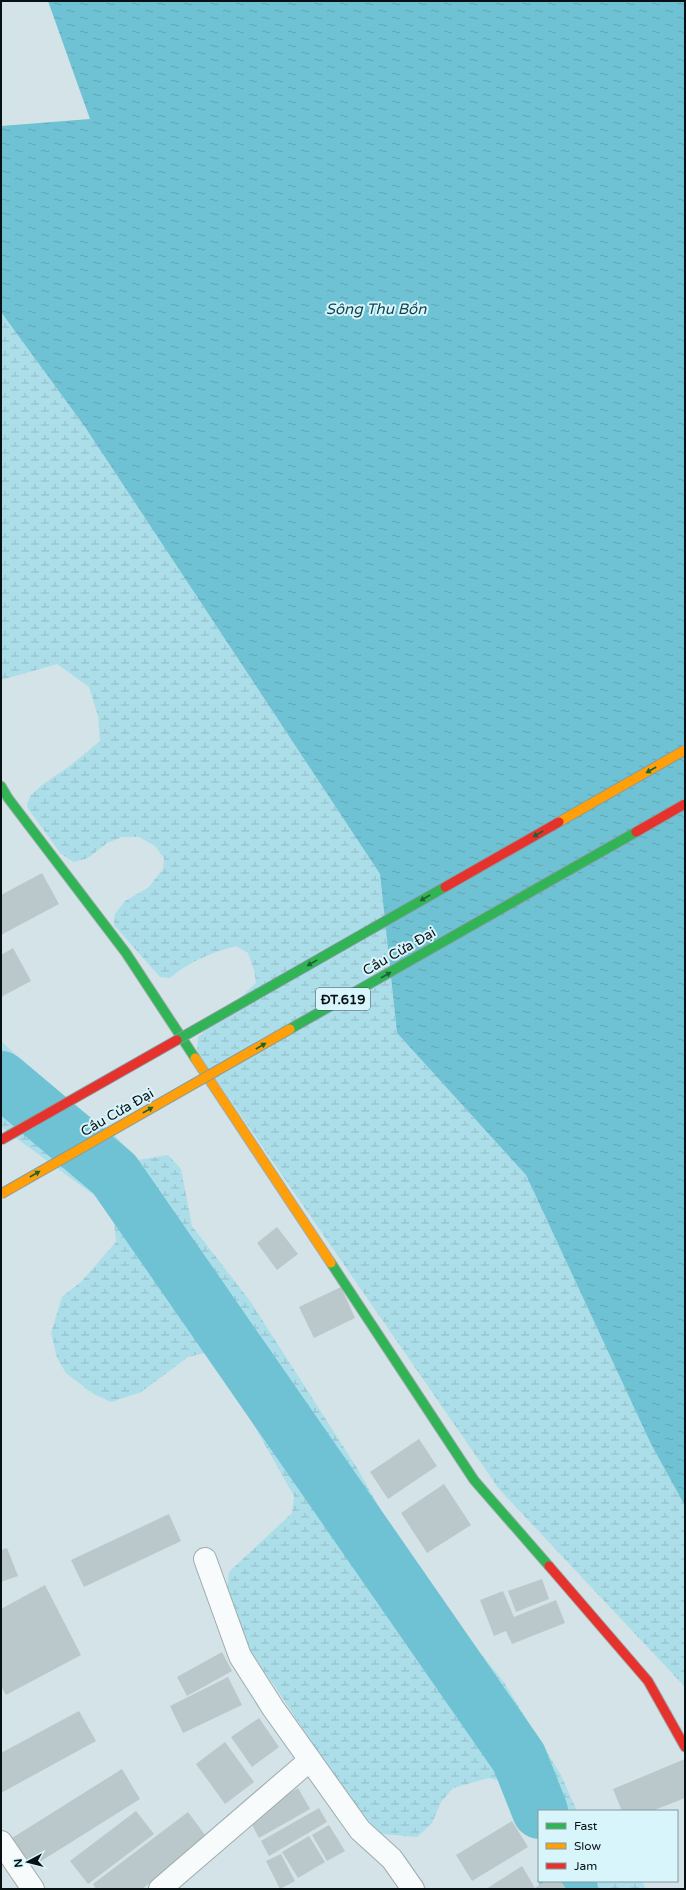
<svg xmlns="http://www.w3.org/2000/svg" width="686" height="1890" viewBox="0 0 686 1890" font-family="'Varela Round',sans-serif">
<defs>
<pattern id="wetland-marsh" width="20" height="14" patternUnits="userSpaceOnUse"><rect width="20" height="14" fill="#abdee9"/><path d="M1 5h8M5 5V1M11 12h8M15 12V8" fill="none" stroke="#92bdc7"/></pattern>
<pattern id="water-ripples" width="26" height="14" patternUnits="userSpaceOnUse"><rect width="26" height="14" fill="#6fc2d3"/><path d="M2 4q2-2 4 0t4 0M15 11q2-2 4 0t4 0" fill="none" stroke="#5fa6b4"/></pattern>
</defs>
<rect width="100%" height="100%" fill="#d3e3e7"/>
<g fill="url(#wetland-marsh)">
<path d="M1,312L85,427L380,874L397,1033L526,1175L651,1444L685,1506V1687L499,1489L197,1052L198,1037L256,983L254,970L248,953L236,946C213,952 188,962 170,978L160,977L114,925L115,914L125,901L148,888L163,869L164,858L155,846L139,837H122L107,843L88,858L74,862L61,854L27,807L30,796L42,785L71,765L100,741L98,716L89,687L57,664L1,680Z"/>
<polygon points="1,1041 70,1105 108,1128 138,1160 168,1155 181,1169 192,1226 250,1301 357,1468 419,1577 503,1681 561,1775 577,1811 539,1811 539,1839 501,1781 489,1778 453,1788 441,1802 432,1823 417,1837 382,1834 354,1807 274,1685 253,1658 227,1589 229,1572 292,1513 294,1496 226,1376 205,1353 188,1357 141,1392 111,1402 92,1393 66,1373 57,1358 51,1333 62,1297 81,1282 116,1242 114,1221 102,1201 1,1127"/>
<polygon points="565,1881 643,1881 645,1889 569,1889"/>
</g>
<polygon fill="url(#water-ripples)" points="48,1 685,1 685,1506 651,1444 526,1175 397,1033 380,874 85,427 1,312 1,126 90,119"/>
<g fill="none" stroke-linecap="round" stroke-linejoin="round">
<g stroke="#6fc2d3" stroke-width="56">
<polyline points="1,1079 114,1174 519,1758 540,1811"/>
<polyline points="567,1881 570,1889"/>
</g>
</g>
<g fill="#bbc8cb">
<polygon points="42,873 59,904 1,935 1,895"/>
<polygon points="13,948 31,981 1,997 1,955"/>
<polygon points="277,1227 298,1254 277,1270 257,1243"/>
<polygon points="341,1287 355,1318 314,1338 299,1307"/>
<polygon points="419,1439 437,1466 388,1499 370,1472"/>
<polygon points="444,1484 471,1525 427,1553 401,1513"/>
<polygon points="169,1514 181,1541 84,1587 71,1560"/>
<polygon points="7,1548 18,1576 1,1582 1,1550"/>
<polygon points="542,1579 549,1599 516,1612 508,1591"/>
<polygon points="45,1585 81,1655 6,1695 1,1686 1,1609"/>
<polygon points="503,1591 514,1617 556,1600 565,1623 512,1644 506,1631 494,1636 480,1600"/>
<polygon points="222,1652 232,1671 187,1696 177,1677"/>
<polygon points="228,1677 242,1705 183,1733 170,1706"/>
<polygon points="79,1711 96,1741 1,1793 1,1753"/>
<polygon points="259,1718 279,1747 252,1767 231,1737"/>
<polygon points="225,1742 254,1782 225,1804 196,1764"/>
<polygon points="685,1759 685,1798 652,1811 622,1811 613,1789"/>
<polygon points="122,1769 140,1799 30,1868 12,1838"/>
<polygon points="298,1788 310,1809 259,1838 248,1817"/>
<polygon points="319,1808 327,1822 269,1856 261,1841"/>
<polygon points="136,1811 154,1834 88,1884 70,1861"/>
<polygon points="188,1812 208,1839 142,1889 96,1889 93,1884"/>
<polygon points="512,1821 528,1847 472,1881 456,1855"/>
<polygon points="329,1825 345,1851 327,1861 312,1835"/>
<polygon points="309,1836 325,1862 298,1878 282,1852"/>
<polygon points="281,1854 295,1881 280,1889 266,1861"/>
<polygon points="522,1866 535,1888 545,1881 561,1881 566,1889 486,1889"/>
</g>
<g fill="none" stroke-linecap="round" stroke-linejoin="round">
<g stroke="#9fabae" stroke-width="24">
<g id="street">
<polyline points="205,1559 240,1656 273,1708 360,1830 392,1859 413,1889"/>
<polyline points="1,1842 33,1889"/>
<polyline points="160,1889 310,1760"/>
</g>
</g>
<g stroke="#9fabae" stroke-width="11">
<g id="fast">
<polyline points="1,786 8,798 126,953 195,1058"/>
<polyline points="331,1263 474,1480 549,1566"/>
</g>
</g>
<g stroke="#9fabae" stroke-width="11">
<polyline id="slow" points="195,1058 331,1263"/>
</g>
<g stroke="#9fabae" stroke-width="11">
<polyline id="jam" points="549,1566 648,1681 685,1747"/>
</g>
<use href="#street" stroke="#f8fbfb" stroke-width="22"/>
<use href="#fast" stroke="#30b455" stroke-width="9"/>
<use href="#slow" stroke="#ff9f0a" stroke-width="9"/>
<use href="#jam" stroke="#e5322d" stroke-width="9"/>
<g stroke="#889ba0" stroke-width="11" stroke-linecap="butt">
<g id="fast-bridge">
<polyline points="290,1029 636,832"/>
<polyline points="177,1040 445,887"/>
</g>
</g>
<g stroke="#889ba0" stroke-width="11" stroke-linecap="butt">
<g id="slow-bridge">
<polyline points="559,822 685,750"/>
<polyline points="1,1194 290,1029"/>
</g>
</g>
<g stroke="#889ba0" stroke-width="11" stroke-linecap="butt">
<g id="jam-bridge">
<polyline points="636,832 685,804"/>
<polyline points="445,887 559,822"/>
<polyline points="1,1140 177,1040"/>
</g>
</g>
<use href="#fast-bridge" stroke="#30b455" stroke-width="9"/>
<use href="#slow-bridge" stroke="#ff9f0a" stroke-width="9"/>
<use href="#jam-bridge" stroke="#e5322d" stroke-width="9"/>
</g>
<defs><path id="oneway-solid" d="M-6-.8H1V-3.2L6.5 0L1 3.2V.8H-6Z"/></defs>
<g fill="#1c6234">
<use href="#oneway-solid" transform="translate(651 770) rotate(150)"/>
<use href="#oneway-solid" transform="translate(538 834) rotate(150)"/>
<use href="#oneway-solid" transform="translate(425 898) rotate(150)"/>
<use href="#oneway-solid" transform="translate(312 963) rotate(150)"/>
<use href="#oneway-solid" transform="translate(386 975) rotate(-30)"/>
<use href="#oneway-solid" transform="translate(261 1046) rotate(-30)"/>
<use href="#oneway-solid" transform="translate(148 1110) rotate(-30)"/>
<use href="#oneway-solid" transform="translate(35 1174) rotate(-30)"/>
</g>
<g text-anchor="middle" stroke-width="4" stroke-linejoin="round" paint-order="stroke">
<rect fill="#d8f5fc" stroke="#46555a" stroke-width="1" x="316" y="988" width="54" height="22" rx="3"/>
<g font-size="13" font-weight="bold" fill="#071114">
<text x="343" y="1004">ĐT.619</text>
</g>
<g font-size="14" fill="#071114" stroke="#d8f5fc">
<text transform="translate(399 951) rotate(-30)" y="5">Cầu Cửa Đại</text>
<text transform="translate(117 1112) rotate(-30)" y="5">Cầu Cửa Đại</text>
</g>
<g font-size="15" font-style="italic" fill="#12444e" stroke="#d8f5fc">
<text x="376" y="314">Sông Thu Bồn</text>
</g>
</g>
<rect width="686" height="1890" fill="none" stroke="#071114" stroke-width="4"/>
<rect x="538" y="1810" width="140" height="72" fill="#d8f5fc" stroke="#849a9f"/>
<rect x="546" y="1823" width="20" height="6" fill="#30b455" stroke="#849a9f"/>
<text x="574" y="1830" font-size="12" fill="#071114">Fast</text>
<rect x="546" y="1843" width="20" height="6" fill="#ff9f0a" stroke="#849a9f"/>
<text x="574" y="1850" font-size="12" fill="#071114">Slow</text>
<rect x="546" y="1863" width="20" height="6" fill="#e5322d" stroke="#849a9f"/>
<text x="574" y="1870" font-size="12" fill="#071114">Jam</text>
<g transform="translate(28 1862) rotate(263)" stroke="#d8f5fc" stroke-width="3" paint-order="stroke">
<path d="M0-3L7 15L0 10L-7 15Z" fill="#071114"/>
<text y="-6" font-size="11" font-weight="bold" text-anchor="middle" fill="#071114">N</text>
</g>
</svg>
